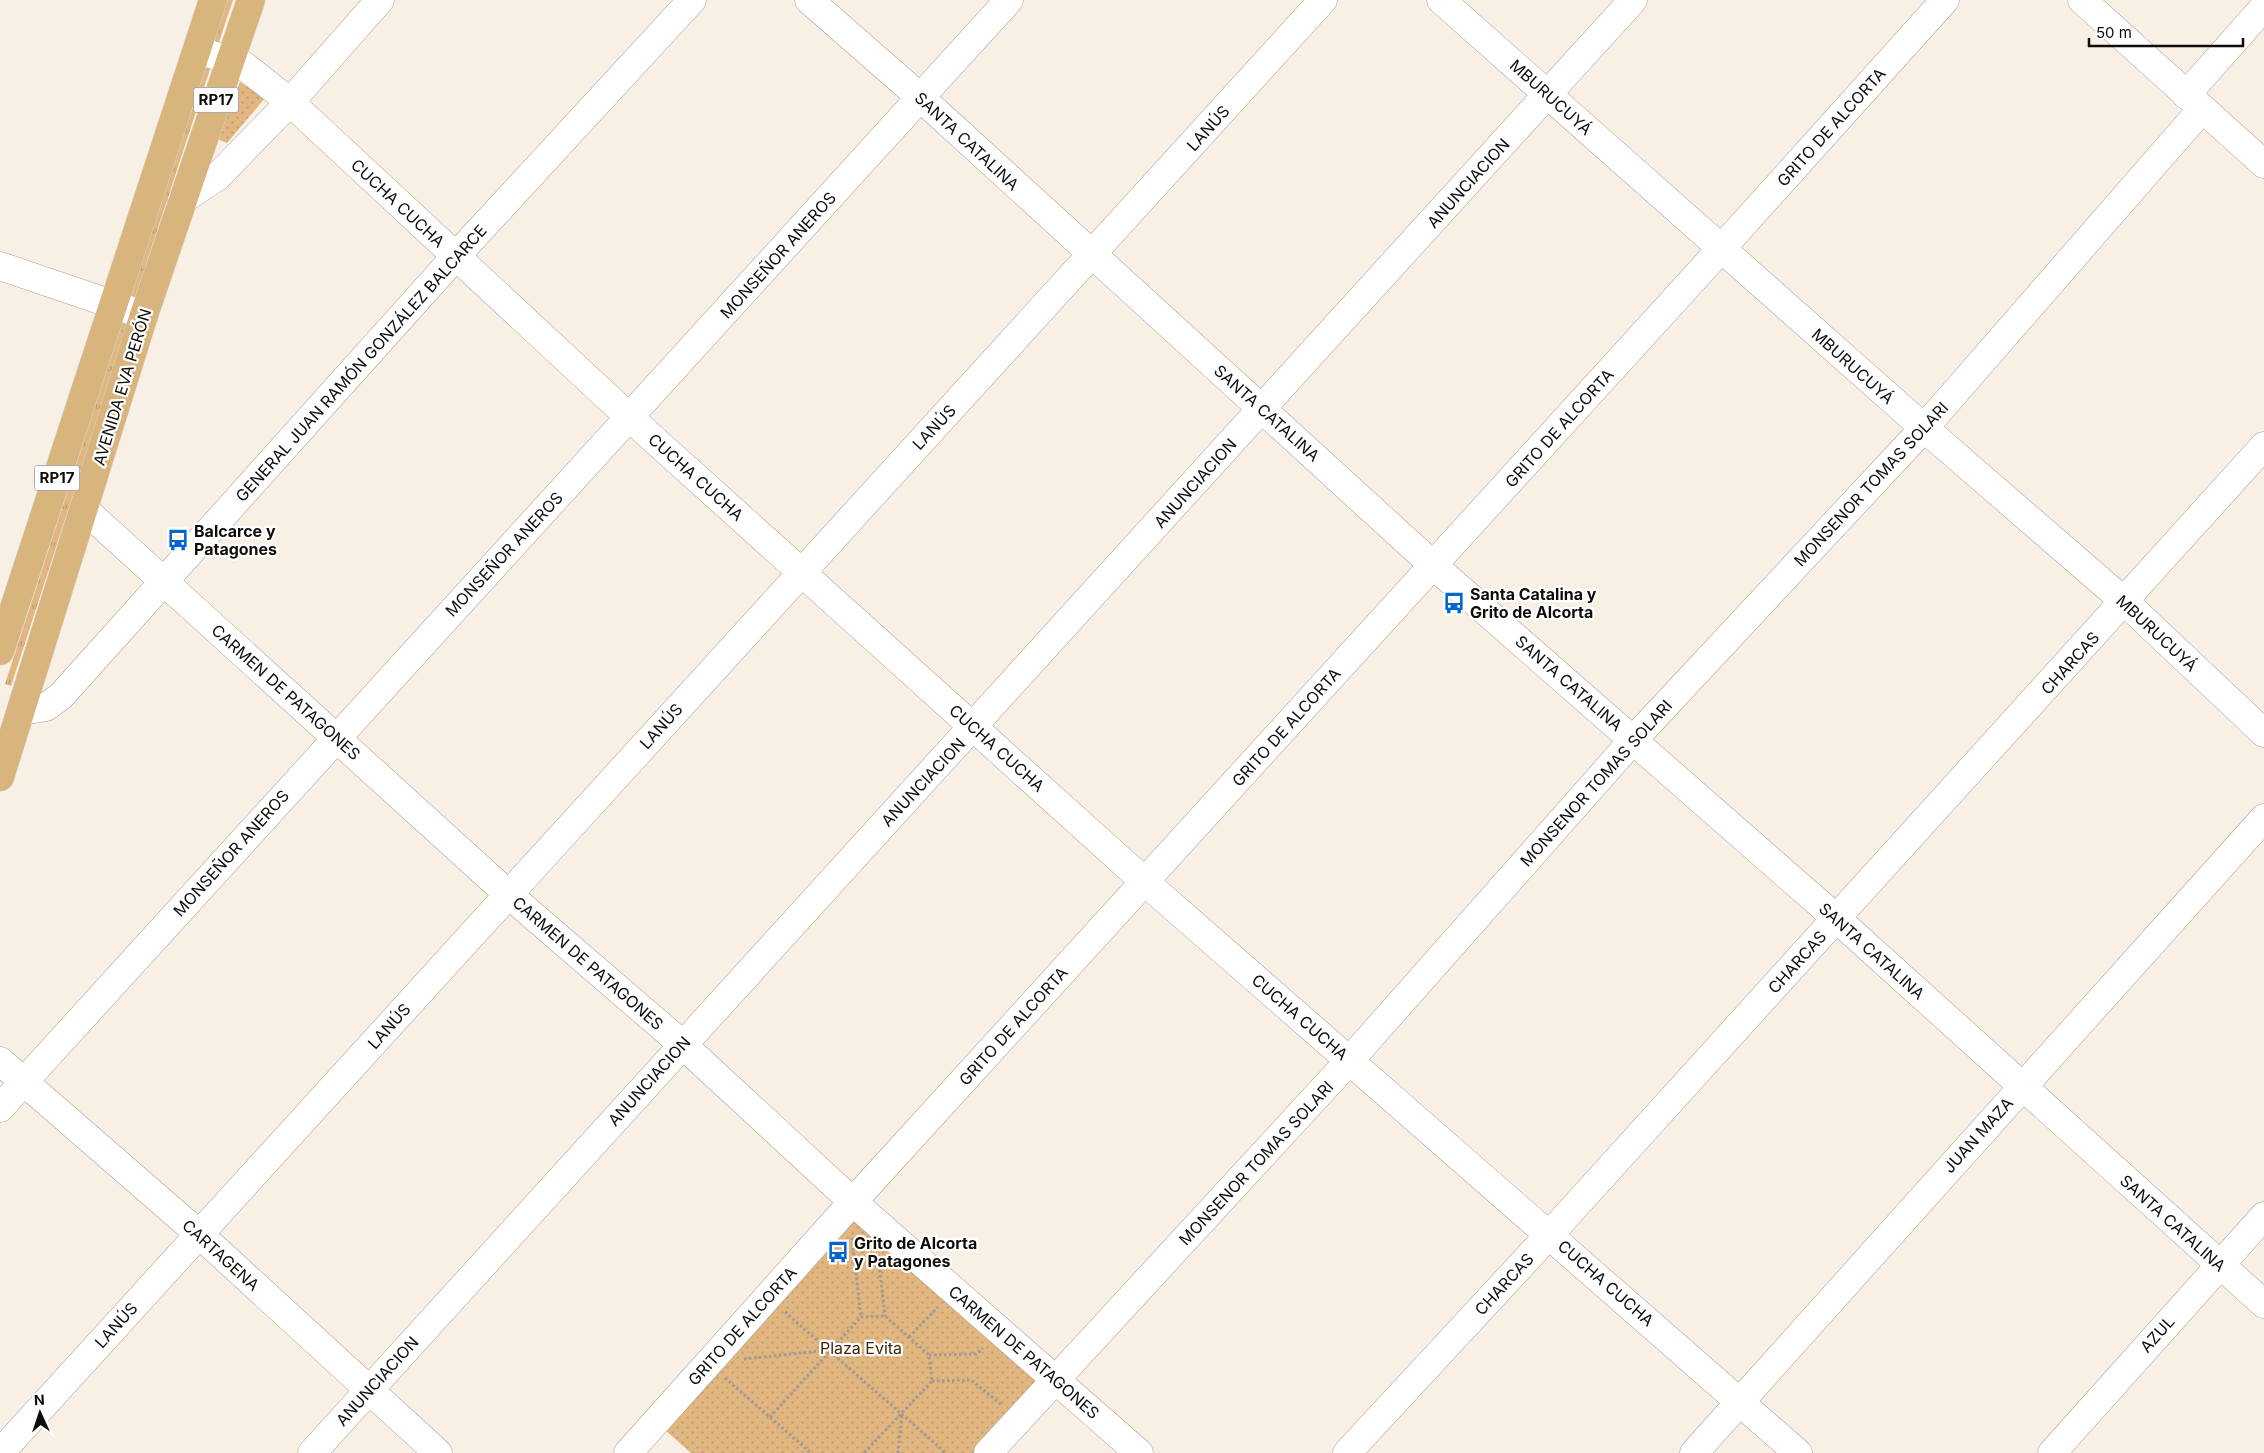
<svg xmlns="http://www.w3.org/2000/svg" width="2264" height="1453" viewBox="0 0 2264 1453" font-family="Inter,sans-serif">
<defs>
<pattern id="grass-tufts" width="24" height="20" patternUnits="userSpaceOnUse" patternTransform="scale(1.25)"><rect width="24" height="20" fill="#e1b680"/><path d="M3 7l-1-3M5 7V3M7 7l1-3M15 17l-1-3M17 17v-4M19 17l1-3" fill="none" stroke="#c09b6d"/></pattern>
<pattern id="park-dots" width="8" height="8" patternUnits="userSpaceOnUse" patternTransform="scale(1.25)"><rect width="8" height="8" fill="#e1b680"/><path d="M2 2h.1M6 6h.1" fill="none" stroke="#c09b6d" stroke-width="1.8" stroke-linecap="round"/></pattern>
</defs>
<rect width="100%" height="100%" fill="#f9f0e5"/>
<g fill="url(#grass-tufts)">
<polygon points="227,0 233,0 217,48 212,45"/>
<polygon points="208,61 212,63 134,301 129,300"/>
<polygon points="124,317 130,319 11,686 5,684"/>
</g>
<g fill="url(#park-dots)">
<polygon points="240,82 265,98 227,143 217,139"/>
<polygon points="853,1202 1056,1381 988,1453 691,1453 656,1422"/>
</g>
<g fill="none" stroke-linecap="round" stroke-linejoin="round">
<g stroke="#a79f94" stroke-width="29">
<g id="minor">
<polyline points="809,0 921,98 1434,566 1837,919 2264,1304"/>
<polyline points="1441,0 1924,428 2125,602 2264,733"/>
<polyline points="2082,0 2264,164"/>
<polyline points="197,50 242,64 290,102 629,417 1145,882 1798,1453"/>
<polyline points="2186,95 2264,7"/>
<polyline points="182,200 217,177 290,102 380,0"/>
<polyline points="0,266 144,315"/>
<polyline points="84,509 509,895 682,1044 853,1202 1139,1453"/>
<polyline points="22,711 46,707 61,696 456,256 692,0"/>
<polyline points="0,1061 199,1234 438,1453"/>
<polyline points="0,1108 1009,0"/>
<polyline points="0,1453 1323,0"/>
<polyline points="312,1453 1633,0"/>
<polyline points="628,1453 848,1207 1721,249 1945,0"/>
<polyline points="988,1453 1350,1060 1634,739 1924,428 2202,109"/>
<polyline points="1347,1453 1550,1234 2264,446"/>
<polyline points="1694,1453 2264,818"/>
<polyline points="2052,1453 2264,1216"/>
</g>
</g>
<g stroke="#d4d3d3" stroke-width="29">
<g id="major">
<polyline points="0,651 213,0"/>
<polyline points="0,777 144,315 251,0"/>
</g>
</g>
<g stroke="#a29b93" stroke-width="3" stroke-dasharray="2.5 2.5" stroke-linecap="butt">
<polyline points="852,1238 861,1317"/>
<polyline points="878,1255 885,1316"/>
<polyline points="785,1312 946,1453"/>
<polyline points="909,1337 938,1307"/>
<polyline points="929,1355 976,1354 983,1348"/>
<polyline points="744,1359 829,1350"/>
<polyline points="725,1378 811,1453"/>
<polyline points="932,1381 971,1380 1002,1405"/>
<polyline points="770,1417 861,1317 885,1316 929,1355 932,1381 864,1453"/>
<polyline points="898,1453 902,1414"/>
</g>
<use href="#minor" stroke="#fff" stroke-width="28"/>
<use href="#major" stroke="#d9b57e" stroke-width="28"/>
</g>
<defs>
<g id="bus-bare" transform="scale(1.725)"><path d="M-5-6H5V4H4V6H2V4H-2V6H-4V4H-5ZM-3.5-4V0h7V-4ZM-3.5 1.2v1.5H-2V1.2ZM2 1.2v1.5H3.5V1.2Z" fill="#0366ce" stroke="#fff" stroke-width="2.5" paint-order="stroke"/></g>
</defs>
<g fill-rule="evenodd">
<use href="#bus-bare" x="178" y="540"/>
<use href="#bus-bare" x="1454" y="603"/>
<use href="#bus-bare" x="838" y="1252"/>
</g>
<g text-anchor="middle" stroke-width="4.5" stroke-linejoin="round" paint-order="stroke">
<g fill="#fff" stroke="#565452" stroke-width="1">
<rect x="193.5" y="87.5" width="45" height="25" rx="4"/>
<rect x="34.5" y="465.5" width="45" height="25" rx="4"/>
</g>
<g font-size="15" font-weight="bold" fill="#0e0b08">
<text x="216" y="105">RP17</text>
<text x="57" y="483">RP17</text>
</g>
<g font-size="16" fill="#0e0b08" stroke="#fff">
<text transform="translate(1551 97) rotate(42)" y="6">MBURUCUYÁ</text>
<text transform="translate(1831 127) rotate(-48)" y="6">GRITO DE ALCORTA</text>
<text transform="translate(1208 128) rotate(-48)" y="6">LANÚS</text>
<text transform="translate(967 141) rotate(43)" y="6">SANTA CATALINA</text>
<text transform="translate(1468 183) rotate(-48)" y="6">ANUNCIACION</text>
<text transform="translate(398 203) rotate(43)" y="6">CUCHA CUCHA</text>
<text transform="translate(778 255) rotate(-48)" y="6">MONSEÑOR ANEROS</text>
<text transform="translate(361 363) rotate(-48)" y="6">GENERAL JUAN RAMÓN GONZÁLEZ BALCARCE</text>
<text transform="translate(1853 366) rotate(42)" y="6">MBURUCUYÁ</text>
<text transform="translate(122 387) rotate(-73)" y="6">AVENIDA EVA PERÓN</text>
<text transform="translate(1267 413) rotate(42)" y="6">SANTA CATALINA</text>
<text transform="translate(934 427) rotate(-47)" y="6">LANÚS</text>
<text transform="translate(1559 428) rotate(-48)" y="6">GRITO DE ALCORTA</text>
<text transform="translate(696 477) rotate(42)" y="6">CUCHA CUCHA</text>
<text transform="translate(1195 483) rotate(-48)" y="6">ANUNCIACION</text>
<text transform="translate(1871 484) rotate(-47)" y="6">MONSENOR TOMAS SOLARI</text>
<text transform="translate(504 554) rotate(-47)" y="6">MONSEÑOR ANEROS</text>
<text transform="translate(2157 633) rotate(43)" y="6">MBURUCUYÁ</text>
<text transform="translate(2070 663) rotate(-48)" y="6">CHARCAS</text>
<text transform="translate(1569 683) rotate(41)" y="6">SANTA CATALINA</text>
<text transform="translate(286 692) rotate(42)" y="6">CARMEN DE PATAGONES</text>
<text transform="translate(661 726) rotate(-48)" y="6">LANÚS</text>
<text transform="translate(1286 727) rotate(-48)" y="6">GRITO DE ALCORTA</text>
<text transform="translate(997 748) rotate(42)" y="6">CUCHA CUCHA</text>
<text transform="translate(923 782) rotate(-47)" y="6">ANUNCIACION</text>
<text transform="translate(1596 783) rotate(-48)" y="6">MONSENOR TOMAS SOLARI</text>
<text transform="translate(231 853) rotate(-48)" y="6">MONSEÑOR ANEROS</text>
<text transform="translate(1872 951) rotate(42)" y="6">SANTA CATALINA</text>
<text transform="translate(1797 962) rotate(-48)" y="6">CHARCAS</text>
<text transform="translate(588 963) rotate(41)" y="6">CARMEN DE PATAGONES</text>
<text transform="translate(1300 1017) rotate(41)" y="6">CUCHA CUCHA</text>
<text transform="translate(389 1026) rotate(-48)" y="6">LANÚS</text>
<text transform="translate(1013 1026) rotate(-48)" y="6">GRITO DE ALCORTA</text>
<text transform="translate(649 1081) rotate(-48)" y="6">ANUNCIACION</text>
<text transform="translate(1978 1135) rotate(-48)" y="6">JUAN MAZA</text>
<text transform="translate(1256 1163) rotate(-47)" y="6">MONSENOR TOMAS SOLARI</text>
<text transform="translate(2173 1223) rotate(42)" y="6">SANTA CATALINA</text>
<text transform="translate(221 1255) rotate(42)" y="6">CARTAGENA</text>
<text transform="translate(1606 1283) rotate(41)" y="6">CUCHA CUCHA</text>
<text transform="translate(1504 1284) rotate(-47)" y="6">CHARCAS</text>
<text transform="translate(116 1325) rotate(-48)" y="6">LANÚS</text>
<text transform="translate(742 1326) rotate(-48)" y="6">GRITO DE ALCORTA</text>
<text transform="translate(2157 1334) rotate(-48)" y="6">AZUL</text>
<text transform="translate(1024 1352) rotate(41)" y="6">CARMEN DE PATAGONES</text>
<text transform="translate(377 1381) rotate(-48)" y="6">ANUNCIACION</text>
</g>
<g font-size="16" font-weight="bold" fill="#0e0b08" stroke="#fff" text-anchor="start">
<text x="194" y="537">Balcarce y<tspan x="194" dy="18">Patagones</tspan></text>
<text x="1470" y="600">Santa Catalina y<tspan x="1470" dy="18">Grito de Alcorta</tspan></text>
<text x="854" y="1249">Grito de Alcorta<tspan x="854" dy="18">y Patagones</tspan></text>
</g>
<g font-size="16" fill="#3e2706" stroke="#fff">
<text x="861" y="1354">Plaza Evita</text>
</g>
</g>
<g transform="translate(40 1413) rotate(357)" stroke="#ffffff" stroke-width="4" paint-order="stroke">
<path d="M0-4L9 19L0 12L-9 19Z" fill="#0e0b08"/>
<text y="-8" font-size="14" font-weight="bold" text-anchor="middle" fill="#0e0b08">N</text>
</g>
<path d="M2089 38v8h154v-8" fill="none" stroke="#0e0b08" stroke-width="2.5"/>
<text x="2096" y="38" font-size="15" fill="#0e0b08" stroke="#ffffff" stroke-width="4" paint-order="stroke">50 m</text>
</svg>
